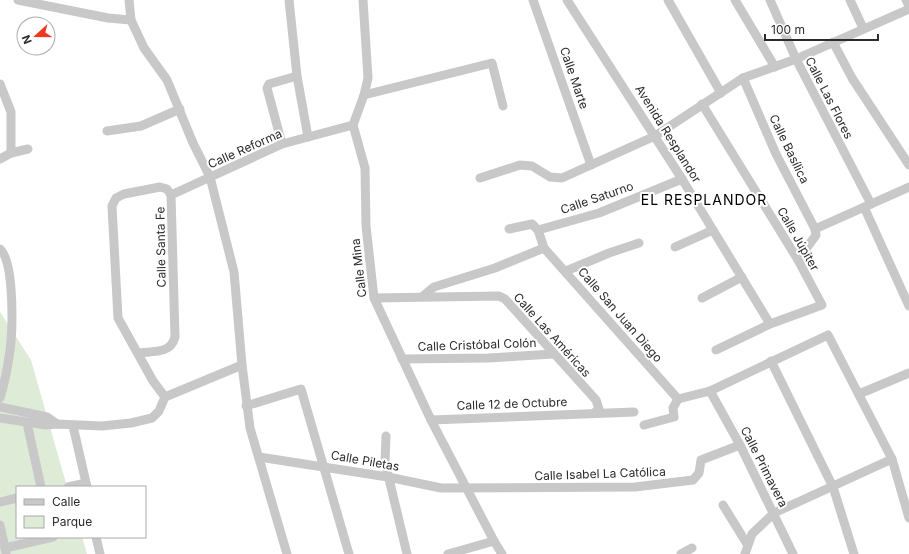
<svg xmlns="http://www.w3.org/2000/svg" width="909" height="554" viewBox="0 0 909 554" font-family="Inter,sans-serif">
<rect width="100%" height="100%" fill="#fff"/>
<polygon fill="#deebd7" points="0,312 31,360 67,487 17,487 17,537 82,537 87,554 0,554"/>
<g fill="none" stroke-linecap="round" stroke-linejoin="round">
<g stroke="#c8c8c8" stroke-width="9">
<polyline points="18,0 108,18 131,20"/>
<polyline points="129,0 131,20 144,48 167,80 193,143 210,177 234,272 242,365 250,428 287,554"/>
<polyline points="289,0 297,76 308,137"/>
<polyline points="363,0 368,78 364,95 353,125 365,168 366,226 374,298 431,420 494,541 502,554"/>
<polyline points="533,0 591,165"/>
<polyline points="567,0 682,179 770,324"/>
<polyline points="668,0 721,93"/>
<polyline points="735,0 775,67"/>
<polyline points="770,0 796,59 871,204"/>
<polyline points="850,0 863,28"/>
<polyline points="906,0 909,6"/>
<polyline points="833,42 852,78 909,165"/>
<polyline points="743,78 776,154 815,229 816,235 798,260"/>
<polyline points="0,84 11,112 11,153"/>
<polyline points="364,95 492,63 503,106"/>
<polyline points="702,104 798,260 822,305 770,324 716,350"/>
<polyline points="107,131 141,126 180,109"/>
<polyline points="282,144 267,88 269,84 297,76"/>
<polyline points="0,159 11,153 28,149"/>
<polyline points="480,178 520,165 532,166 550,177 562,178 655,136 743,78 796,59 909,9"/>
<polyline points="171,195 282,144 353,125"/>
<polyline points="864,207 909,306"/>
<polyline points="509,229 532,224 538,230"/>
<polyline points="815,229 909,187"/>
<polyline points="675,247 713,230"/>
<path d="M0,249C15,263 13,335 9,357C7,371 4,385 0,398"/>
<polyline points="566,271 609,253 639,243"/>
<polyline points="423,296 434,287 495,268 544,248"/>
<polyline points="374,298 499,296 505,299 596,400 599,409 594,413"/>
<polyline points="702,298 742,277"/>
<path d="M138,353C153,351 171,354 175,337L171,195L167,189L160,187L124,194L116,198L112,206L118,318L153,381L165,397"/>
<polyline points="402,359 488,358 553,354"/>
<polyline points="771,361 833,487 854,554"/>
<polyline points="710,391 740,445 793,554"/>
<polyline points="859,394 909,373"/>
<polyline points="678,399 544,248 538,230 599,213 682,179"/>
<polyline points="678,399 710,391 828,335 892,459 909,518"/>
<polyline points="246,406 301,389 349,554"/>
<polyline points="0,407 47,417 57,424"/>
<polyline points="0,418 46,425 57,424 102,426 131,423 152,418 159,411 165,397 242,365"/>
<polyline points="431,420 634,412"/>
<polyline points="27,423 41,487"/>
<polyline points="644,425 674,417 673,408 678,399"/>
<polyline points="73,426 87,487"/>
<polyline points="386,436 385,462 407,554"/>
<polyline points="259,457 388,477 441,488 635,487 693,480 699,473 701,460 740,445"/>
<polyline points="68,487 86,483"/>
<polyline points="0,502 17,498"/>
<polyline points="723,505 747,544"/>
<polyline points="0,525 6,553"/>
<polyline points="96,537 100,554"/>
<polyline points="5,548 53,537"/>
<polyline points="448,554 494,541"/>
<polyline points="681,554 692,548"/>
<polyline points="745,554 752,534 774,513 892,459"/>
</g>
</g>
<g text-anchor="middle" stroke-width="4" stroke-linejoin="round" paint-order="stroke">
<g font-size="12" fill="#2b2b2b" stroke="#fff">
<text transform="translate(574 78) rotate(71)" y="4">Calle Marte</text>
<text transform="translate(829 98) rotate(63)" y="4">Calle Las Flores</text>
<text transform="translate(668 134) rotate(58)" y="4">Avenida Resplandor</text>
<text transform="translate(245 149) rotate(-24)" y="4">Calle Reforma</text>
<text transform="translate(789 149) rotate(64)" y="4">Calle Basílica</text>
<text transform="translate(597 198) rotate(-19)" y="4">Calle Saturno</text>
<text transform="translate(798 239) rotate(60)" y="4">Calle Júpiter</text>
<text transform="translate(161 247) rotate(-91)" y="4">Calle Santa Fe</text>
<text transform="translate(359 268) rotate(-97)" y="4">Calle Mina</text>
<text transform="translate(620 315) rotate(49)" y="4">Calle San Juan Diego</text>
<text transform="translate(552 335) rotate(48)" y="4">Calle Las Américas</text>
<text transform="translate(477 345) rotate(-2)" y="4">Calle Cristóbal Colón</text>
<text transform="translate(512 404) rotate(-2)" y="4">Calle 12 de Octubre</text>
<text transform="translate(365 461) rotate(10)" y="4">Calle Piletas</text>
<text transform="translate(764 467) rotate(63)" y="4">Calle Primavera</text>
<text transform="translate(600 474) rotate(-2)" y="4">Calle Isabel La Católica</text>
</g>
<g font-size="14" letter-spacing="1" fill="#000" stroke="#fff">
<text x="704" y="205">EL RESPLANDOR</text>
</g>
</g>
<rect x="16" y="486" width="130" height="52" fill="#ffffff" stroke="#aaaaaa"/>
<rect x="24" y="499" width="20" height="6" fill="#c8c8c8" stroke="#aaaaaa"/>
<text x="52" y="506" font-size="12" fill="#2b2b2b">Calle</text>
<rect x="24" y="516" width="20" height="12" fill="#deebd7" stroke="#aaaaaa"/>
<text x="52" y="526" font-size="12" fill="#2b2b2b">Parque</text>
<g transform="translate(36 36) rotate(249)"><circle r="19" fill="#ffffff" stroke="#aaaaaa"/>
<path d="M0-3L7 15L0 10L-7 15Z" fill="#f0371f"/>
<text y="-6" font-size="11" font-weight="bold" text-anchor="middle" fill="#2b2b2b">N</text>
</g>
<path d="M765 34v6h113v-6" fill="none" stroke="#2b2b2b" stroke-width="2"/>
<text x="771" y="34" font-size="12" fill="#2b2b2b" stroke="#ffffff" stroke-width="3" paint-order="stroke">100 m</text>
</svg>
